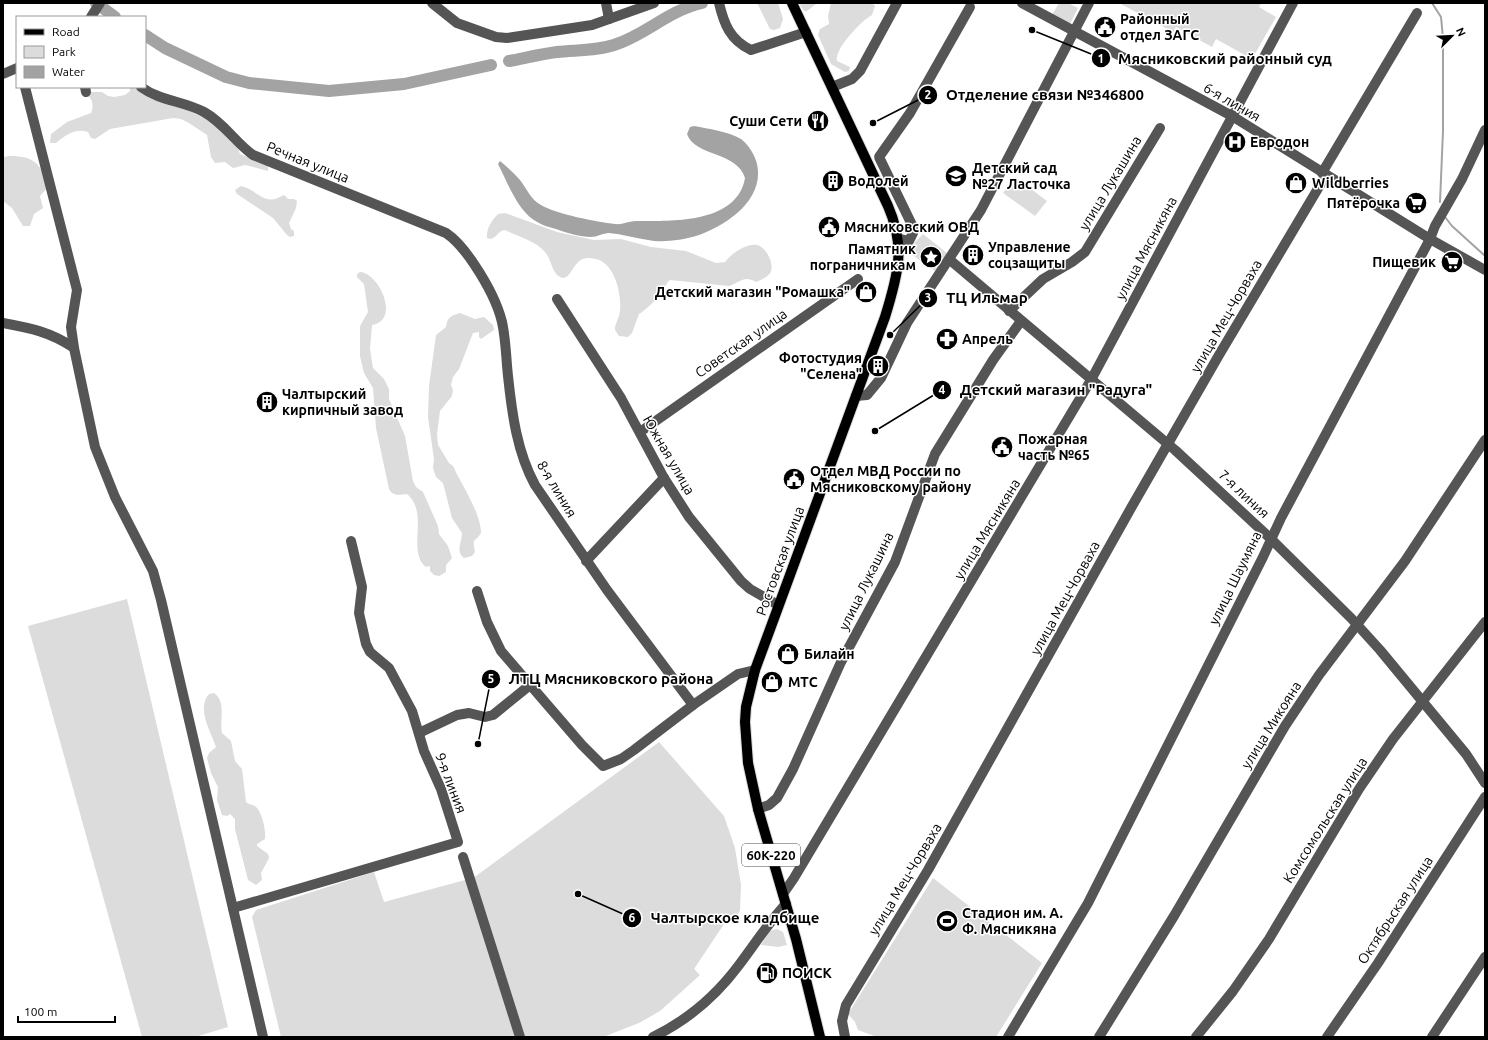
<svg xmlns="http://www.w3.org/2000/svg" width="1488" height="1040" viewBox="0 0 1488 1040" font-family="Ubuntu,sans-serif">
<rect width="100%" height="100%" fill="#fff"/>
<g fill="#dcdcdc">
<polygon points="757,3 778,3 783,19 780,28 774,30 770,29"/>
<polygon points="799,3 815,3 816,4 807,11 804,11"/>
<path d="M831,3H872L875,6L872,15C862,20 834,49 837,61L850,67L849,71L845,72L831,64L818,35L820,29L829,24L828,16Z"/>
<polygon points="1059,3 1068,3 1078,8 1070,24 1052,15"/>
<polygon points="1119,3 1261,3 1259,7 1276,17 1252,59 1216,39 1212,47 1176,27 1173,32"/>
<path d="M130,87H136L211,121L238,148L240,154L268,166V171L245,165L233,168L225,162L215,163L211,157L207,135L189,123L181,119L173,118L110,129L95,139L91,138L88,132C75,128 66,135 56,143H50L51,134L67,122L91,113C95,102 91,97 82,91L89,89L91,92H102L108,96L114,97L125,95L130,91Z"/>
<path d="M10,156C35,156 41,164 48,187L40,196L43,208L34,214L30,226H23L12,208L3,201V157Z"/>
<polygon points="1015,177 1047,201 1035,216 1003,193"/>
<path d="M241,186C255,189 262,202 275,199C279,198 281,196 284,195L288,199H294L297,201L296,208L289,223L291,229L294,231V236L290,237L287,235L273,218L237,194L235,190Z"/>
<path d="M505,213L557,232L594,240L621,239L651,247L686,251L716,263L725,262C731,254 746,243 757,245C766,247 774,263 771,271C769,277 762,279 756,282C744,275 741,282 729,286L670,280C665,284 666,287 663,291C659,297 645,311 639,314L632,333L628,337L619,336L615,330C615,324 617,322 619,316C623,301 617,272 604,263C600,259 596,259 590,258C572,256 572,283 560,277C551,272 552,260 545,252C536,241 517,236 505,230C498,231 497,237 491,239L487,238C486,229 492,220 498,214Z"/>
<polygon points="923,234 948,254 935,271 911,254 915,242"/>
<path d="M360,272C379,273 401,320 372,325L370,349L373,368L384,379L389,389V399L405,436L413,481L416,487L423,492L438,526L439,534L448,546L452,558L446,565V572L439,576L434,575L430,571V566L426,567C406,551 430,513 407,494L397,495L392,493L389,489L376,428L373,388L364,373L360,356V326L368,312L364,284L357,277V274Z"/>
<path d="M460,313L475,319L484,317L493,325L494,330L481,339L479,337V332L473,333L459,369L453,377L451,385L453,390L452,396L440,411L437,434L438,445L449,463L453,466C461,484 481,513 481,533C474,544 472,536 475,552L472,556L464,558C455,551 462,542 462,533L452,518L443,483L436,477L433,468L434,459L428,417L429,386L436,335L446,327C447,317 451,316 460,313Z"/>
<polygon points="127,599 228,1027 195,1037 142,1037 28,626"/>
<path d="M214,693C227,702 219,721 222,733L231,741L235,761L242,769L246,802C249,805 252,804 255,806C262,811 266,830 265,839L257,844V846L268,854L269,858L261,873L262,880L256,885L248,880L247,876L235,829V819L230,814L227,816L222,815L217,800L218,787L211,773L207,758L209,753L216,747C211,732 196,709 209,694Z"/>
<polygon points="659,742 724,816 735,848 741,885 740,910 733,924 726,921 694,969 700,975 660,1011 639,1023 603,1037 281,1037 252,917 256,910 374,872 384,902 465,880 476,876"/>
<polygon points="933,878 1042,963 996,1037 877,1037 858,1030 855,1022 848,1014"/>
<polygon points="777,929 783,932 787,945 778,947 761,945 770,931"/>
</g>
<path fill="#a3a3a3" d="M694,126C709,129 727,131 741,139C748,144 755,155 757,164C765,200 726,226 696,236C682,240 662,243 648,240C635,238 622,234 609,233C603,233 597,237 591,237C580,237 567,233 556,229C550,227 544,226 539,223C518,213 508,183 498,164L500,161C507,167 514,173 520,180C527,189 531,200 541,205C556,214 597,222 615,224C622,225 629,221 636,221C671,221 737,224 745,178C737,151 695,157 687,134L690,127Z"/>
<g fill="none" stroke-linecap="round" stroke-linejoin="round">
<g stroke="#a3a3a3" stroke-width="2">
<polyline points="1432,3 1441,17 1443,38 1443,131 1440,202"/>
<polyline points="1445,217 1452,226 1484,255"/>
</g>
<g stroke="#a3a3a3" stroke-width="12">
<polyline points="96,3 115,17"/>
<polyline points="145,35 165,48 226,77 249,83 329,91 404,84 491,65"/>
<path d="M509,61C525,58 541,54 557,52C576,50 596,51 614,45C646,35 667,11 702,3"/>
</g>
<g stroke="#dbdbdb" stroke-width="12">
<path id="major" d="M792,3L888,206C906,247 898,275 885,317L755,670L746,707L745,722L748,763L758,809L796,939L820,1037"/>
</g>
<g stroke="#555" stroke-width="10">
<polyline points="432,3 457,23 496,37 507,38 592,25 654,3"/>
<polyline points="606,3 609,19"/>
<path d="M719,3C724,24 730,40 751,50L806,32"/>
<polyline points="1022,3 1232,116 1430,239 1485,270"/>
<polyline points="91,17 100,3"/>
<polyline points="3,74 17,68"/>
<polyline points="25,87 77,290 71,327 74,348 95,447 115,497 153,571 161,600 263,1037"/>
<polyline points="85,87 86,92"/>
<path d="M141,87C160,101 184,101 204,112C224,123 235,142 253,155L446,233C458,241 466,252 474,264C486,282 497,301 502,322C506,340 506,358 508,376C512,414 517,452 535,485L607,590L693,705"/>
<polyline points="832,87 852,79 860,71 897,3"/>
<polyline points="1322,173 1417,13"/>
<polyline points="899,239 909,241 913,233 913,227 879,157 910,113 970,7"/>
<polyline points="950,260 1175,450 1270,538 1351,618 1380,650 1466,754 1485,783"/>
<polyline points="557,299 621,398 664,478 689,517 741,581 750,589 778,605"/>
<polyline points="1009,311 1043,279 1072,262 1085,252 1160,128"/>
<path d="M3,323C30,328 51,332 74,348"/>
<polyline points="856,396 867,395 881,378 907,323 981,210 1089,3"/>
<polyline points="640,432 858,279"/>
<polyline points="586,561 664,478"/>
<polyline points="477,591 487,622 501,651 582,745 603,766 621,759 634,750 693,705 738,674 755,670"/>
<polyline points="419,733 457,715 469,713 485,717 493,715 530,685"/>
<polyline points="758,809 769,805 777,798 793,769 841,662 895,562 935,454 993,360 1021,321"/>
<polyline points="463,857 520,1037"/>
<polyline points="783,894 794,878 1091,380 1293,3"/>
<polyline points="233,908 458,842 441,789 424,751 412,711 389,668 370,652 366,644 359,613 362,587 351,541"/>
<path d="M653,1037C688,1020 716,996 739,965C755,944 768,923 786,904"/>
<polyline points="845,1037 842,1021 846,1005 928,870 1131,508 1219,355 1326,175"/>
<polyline points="1008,1037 1088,903 1263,557 1281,518 1430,239 1435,226 1462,179 1485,130"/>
<polyline points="1099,1037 1174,916 1285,726 1319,675 1405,561 1485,440"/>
<polyline points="1196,1037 1233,991 1269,939 1359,789 1393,739 1485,622"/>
<polyline points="1327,1037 1378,963 1485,797"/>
<polyline points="1432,1037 1485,957"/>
</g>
<use href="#major" stroke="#000" stroke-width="10"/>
</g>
<defs>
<g id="civic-disc" transform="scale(1.15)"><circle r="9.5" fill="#000" stroke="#fff"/><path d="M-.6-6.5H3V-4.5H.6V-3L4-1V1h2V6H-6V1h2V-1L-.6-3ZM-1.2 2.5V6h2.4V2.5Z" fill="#fff"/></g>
<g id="restaurant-disc" transform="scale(1.15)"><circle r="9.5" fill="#000" stroke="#fff"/><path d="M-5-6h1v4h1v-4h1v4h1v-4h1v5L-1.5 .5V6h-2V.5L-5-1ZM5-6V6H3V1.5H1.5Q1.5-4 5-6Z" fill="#fff"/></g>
<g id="hospital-disc" transform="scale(1.15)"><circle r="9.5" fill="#000" stroke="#fff"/><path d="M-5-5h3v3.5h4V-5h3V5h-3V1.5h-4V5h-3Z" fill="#fff"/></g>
<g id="school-disc" transform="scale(1.15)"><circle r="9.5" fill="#000" stroke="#fff"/><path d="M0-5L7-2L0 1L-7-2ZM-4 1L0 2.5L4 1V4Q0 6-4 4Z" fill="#fff"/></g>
<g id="building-disc" transform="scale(1.15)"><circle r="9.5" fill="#000" stroke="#fff"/><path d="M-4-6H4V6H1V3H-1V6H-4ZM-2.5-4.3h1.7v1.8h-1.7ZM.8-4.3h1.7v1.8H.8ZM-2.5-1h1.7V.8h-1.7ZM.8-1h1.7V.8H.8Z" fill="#fff"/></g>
<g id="shop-disc" transform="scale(1.15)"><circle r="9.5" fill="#000" stroke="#fff"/><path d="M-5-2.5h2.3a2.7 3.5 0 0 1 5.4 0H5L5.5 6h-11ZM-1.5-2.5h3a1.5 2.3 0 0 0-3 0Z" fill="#fff"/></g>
<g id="supermarket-disc" transform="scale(1.15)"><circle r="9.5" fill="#000" stroke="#fff"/><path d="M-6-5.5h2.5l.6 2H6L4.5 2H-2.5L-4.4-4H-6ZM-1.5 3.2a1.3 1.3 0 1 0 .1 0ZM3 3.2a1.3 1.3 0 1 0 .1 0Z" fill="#fff"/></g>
<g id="sight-disc" transform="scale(1.15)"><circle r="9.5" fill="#000" stroke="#fff"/><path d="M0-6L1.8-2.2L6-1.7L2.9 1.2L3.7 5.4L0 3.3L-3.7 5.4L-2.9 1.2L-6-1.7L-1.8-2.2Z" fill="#fff"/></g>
<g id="pharmacy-disc" transform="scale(1.15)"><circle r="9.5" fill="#000" stroke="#fff"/><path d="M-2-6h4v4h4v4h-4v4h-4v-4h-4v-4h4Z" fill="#fff"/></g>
<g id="stadium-disc" transform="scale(1.15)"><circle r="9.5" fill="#000" stroke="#fff"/><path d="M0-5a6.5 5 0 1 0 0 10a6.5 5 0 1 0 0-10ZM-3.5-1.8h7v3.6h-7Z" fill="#fff"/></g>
<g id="fuel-disc" transform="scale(1.15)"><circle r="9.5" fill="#000" stroke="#fff"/><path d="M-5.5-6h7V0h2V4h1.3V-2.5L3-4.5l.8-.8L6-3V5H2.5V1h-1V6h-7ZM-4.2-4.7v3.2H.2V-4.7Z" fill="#fff"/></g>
</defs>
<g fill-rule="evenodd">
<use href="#civic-disc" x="1105" y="27"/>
<use href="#restaurant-disc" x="818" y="121"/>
<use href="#hospital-disc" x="1235" y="142"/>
<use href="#school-disc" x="956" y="176"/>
<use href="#building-disc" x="833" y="181"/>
<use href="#shop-disc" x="1296" y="183"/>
<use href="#supermarket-disc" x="1416" y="203"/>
<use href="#civic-disc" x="829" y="227"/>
<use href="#building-disc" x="973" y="255"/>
<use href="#sight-disc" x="931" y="257"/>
<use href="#supermarket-disc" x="1452" y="262"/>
<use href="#shop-disc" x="866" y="292"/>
<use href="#pharmacy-disc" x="947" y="339"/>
<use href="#building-disc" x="878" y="366"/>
<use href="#building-disc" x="267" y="402"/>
<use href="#civic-disc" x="1002" y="447"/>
<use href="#civic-disc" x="794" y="479"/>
<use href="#shop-disc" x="788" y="654"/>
<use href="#shop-disc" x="772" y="682"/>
<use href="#stadium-disc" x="947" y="921"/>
<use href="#fuel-disc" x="767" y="973"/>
</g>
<g text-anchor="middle" stroke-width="3" stroke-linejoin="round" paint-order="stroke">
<rect fill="#fff" stroke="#4c4c4c" stroke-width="1" x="742" y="844" width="58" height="22" rx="3"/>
<g font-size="13" font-weight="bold" fill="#000">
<text x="771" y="860">60К-220</text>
</g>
<g font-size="14" font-weight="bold" fill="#000" stroke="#fff" text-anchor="start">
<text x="1120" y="24">Районный<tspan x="1120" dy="16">отдел ЗАГС</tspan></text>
<text x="802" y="126" text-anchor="end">Суши Сети</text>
<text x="1250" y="147">Евродон</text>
<text x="972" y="173">Детский сад<tspan x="972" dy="16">№27 Ласточка</tspan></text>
<text x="848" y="186">Водолей</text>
<text x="1312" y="188">Wildberries</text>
<text x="1400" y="208" text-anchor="end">Пятёрочка</text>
<text x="844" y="232">Мясниковский ОВД</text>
<text x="988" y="252">Управление<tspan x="988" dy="16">соцзащиты</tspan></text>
<text x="916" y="254" text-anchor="end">Памятник<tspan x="916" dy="16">пограничникам</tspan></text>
<text x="1436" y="267" text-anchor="end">Пищевик</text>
<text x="850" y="297" text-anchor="end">Детский магазин "Ромашка"</text>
<text x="962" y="344">Апрель</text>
<text x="862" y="363" text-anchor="end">Фотостудия<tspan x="862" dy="16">"Селена"</tspan></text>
<text x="282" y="399">Чалтырский<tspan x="282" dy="16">кирпичный завод</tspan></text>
<text x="1018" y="444">Пожарная<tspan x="1018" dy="16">часть №65</tspan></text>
<text x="810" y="476">Отдел МВД России по<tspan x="810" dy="16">Мясниковскому району</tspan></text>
<text x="804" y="659">Билайн</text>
<text x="788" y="687">МТС</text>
<text x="962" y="918">Стадион им. А.<tspan x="962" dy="16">Ф. Мясникяна</tspan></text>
<text x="782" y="978">ПОИСК</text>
</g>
<g font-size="14" fill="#000" stroke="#fff">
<text transform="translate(1232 102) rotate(30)" y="5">6-я линия</text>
<text transform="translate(308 162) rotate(22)" y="5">Речная улица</text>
<text transform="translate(1110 183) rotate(-59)" y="5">улица Лукашина</text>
<text transform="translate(1146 248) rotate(-62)" y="5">улица Мясникяна</text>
<text transform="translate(1226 316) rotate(-60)" y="5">улица Мец-Чорваха</text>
<text transform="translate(741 343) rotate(-35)" y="5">Советская улица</text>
<text transform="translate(669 455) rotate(60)" y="5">Южная улица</text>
<text transform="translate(557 489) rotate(59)" y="5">8-я линия</text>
<text transform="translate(1244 494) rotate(43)" y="5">7-я линия</text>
<text transform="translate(987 529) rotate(-59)" y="5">улица Мясникяна</text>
<text transform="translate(780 561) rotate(-70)" y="5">Ростовская улица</text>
<text transform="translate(1235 578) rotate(-64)" y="5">улица Шаумяна</text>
<text transform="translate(866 581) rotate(-64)" y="5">улица Лукашина</text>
<text transform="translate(1065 598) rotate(-61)" y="5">улица Мец-Чорваха</text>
<text transform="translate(1271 725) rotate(-58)" y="5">улица Микояна</text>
<text transform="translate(451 783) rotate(69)" y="5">9-я линия</text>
<text transform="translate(1325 820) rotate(-58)" y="5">Комсомольская улица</text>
<text transform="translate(905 879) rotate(-59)" y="5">улица Мец-Чорваха</text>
<text transform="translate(1395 910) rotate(-57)" y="5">Октябрьская улица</text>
</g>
</g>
<path fill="none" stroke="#000" stroke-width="1.5" d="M1032 30L1101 58M873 123L928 95M890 335L928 298M875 431L942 390M478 744L491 679M578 894L632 918"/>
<g fill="#000" stroke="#fff" stroke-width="1.5">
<circle cx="1032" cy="30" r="4"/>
<circle cx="873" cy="123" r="4"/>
<circle cx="890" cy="335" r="4"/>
<circle cx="875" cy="431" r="4"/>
<circle cx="478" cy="744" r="4"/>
<circle cx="578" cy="894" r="4"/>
<circle cx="1101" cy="58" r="10"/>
<circle cx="928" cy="95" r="10"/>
<circle cx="928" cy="298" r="10"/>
<circle cx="942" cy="390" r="10"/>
<circle cx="491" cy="679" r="10"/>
<circle cx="632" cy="918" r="10"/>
</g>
<g font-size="12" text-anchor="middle" font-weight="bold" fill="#fff">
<text x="1101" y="63">1</text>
<text x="928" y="99">2</text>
<text x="928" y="302">3</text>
<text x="942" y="394">4</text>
<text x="491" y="683">5</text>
<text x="632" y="922">6</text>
</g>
<g font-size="15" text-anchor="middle" font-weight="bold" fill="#000" stroke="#fff" stroke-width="3" stroke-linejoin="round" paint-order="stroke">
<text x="1225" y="64">Мясниковский районный суд</text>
<text x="1045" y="100">Отделение связи №346800</text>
<text x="987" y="303">ТЦ Ильмар</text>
<text x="1056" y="395">Детский магазин "Радуга"</text>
<text x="611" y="684">ЛТЦ Мясниковского района</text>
<text x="735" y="923">Чалтырское кладбище</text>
</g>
<rect width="1488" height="1040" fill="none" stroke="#000000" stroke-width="8"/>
<rect x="16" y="16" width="130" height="72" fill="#ffffff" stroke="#999999"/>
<rect x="24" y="29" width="20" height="6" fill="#000000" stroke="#999999"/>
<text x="52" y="36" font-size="12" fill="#000000">Road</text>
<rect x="24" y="46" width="20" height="12" fill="#dcdcdc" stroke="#999999"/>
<text x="52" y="56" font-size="12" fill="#000000">Park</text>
<rect x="24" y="66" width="20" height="12" fill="#a3a3a3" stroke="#999999"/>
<text x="52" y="76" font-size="12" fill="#000000">Water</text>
<g transform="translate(1452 36) rotate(66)" stroke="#ffffff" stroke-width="3" paint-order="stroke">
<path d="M0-3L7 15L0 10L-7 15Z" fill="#000000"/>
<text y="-6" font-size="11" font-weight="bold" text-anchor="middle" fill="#000000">N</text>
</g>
<path d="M18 1016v6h97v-6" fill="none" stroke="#000000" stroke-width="2"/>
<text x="24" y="1016" font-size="12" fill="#000000" stroke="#ffffff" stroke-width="3" paint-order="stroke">100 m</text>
</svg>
